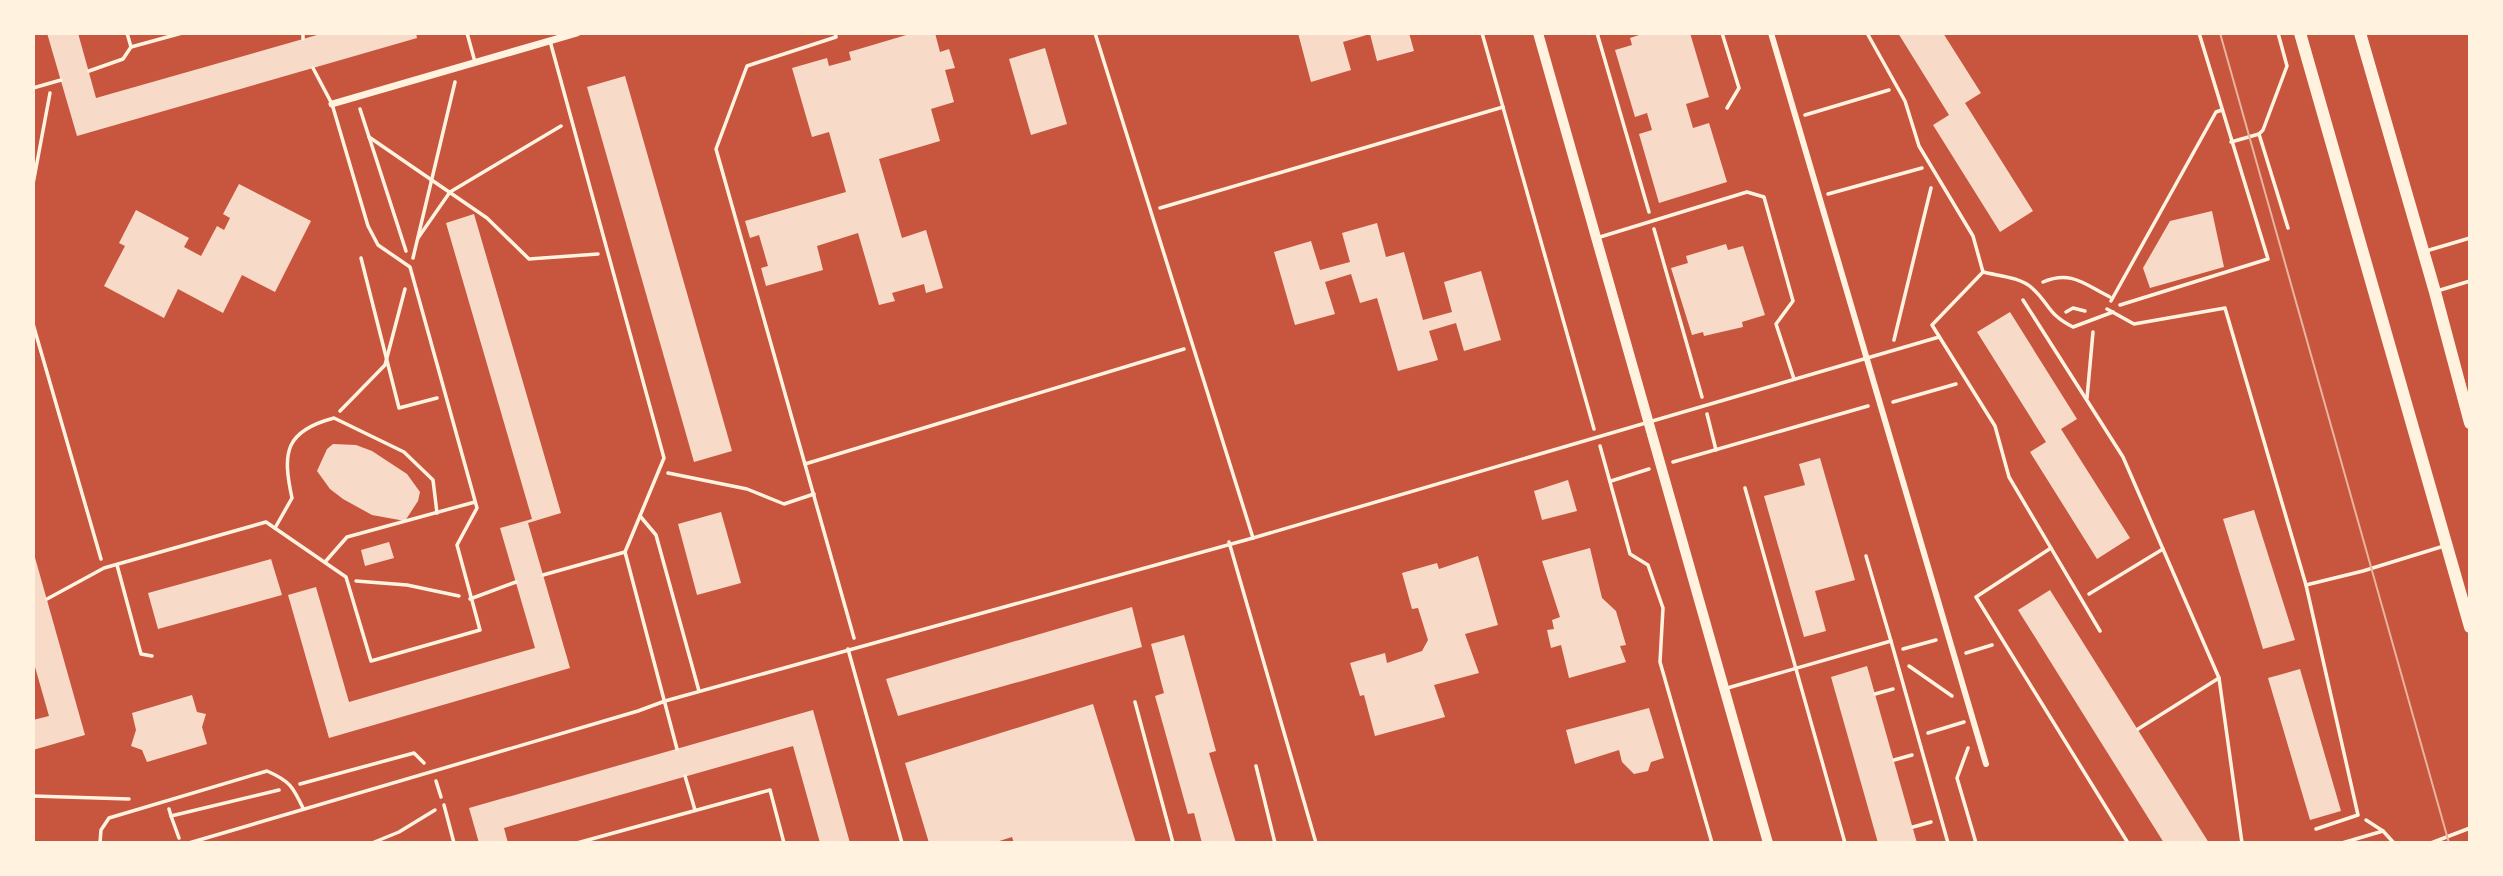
<svg xmlns="http://www.w3.org/2000/svg" width="2503" height="876" viewBox="0 0 2503 876" font-family="'PT Sans',sans-serif">
<rect width="100%" height="100%" fill="#c8553d"/>
<g fill="#f7dbc8">
<polygon points="47,33 78,33 96,98 324,33 416,33 417,38 77,136"/>
<polygon points="913,33 935,33 940,52 949,49 955,68 945,70 954,102 931,109 940,141 879,159 902,238 926,230 943,288 926,293 924,284 892,293 895,301 879,305 858,233 817,246 823,270 766,286 761,268 768,266 759,235 750,238 745,221 846,192 829,132 812,137 792,68 827,58 829,66 851,60 849,52"/>
<polygon points="1298,33 1409,33 1414,51 1377,61 1370,34 1343,42 1351,70 1311,82"/>
<polygon points="1645,33 1690,33 1709,97 1686,104 1693,128 1709,123 1727,182 1659,203 1639,134 1652,130 1647,113 1635,117 1615,50 1632,45 1630,38"/>
<polygon points="1898,33 1943,33 1981,93 1965,103 2033,211 2000,232 1933,125 1949,115"/>
<polygon points="1045,48 1067,124 1031,135 1009,59"/>
<polygon points="625,76 732,451 694,462 587,87"/>
<polygon points="239,184 311,221 275,292 242,275 223,313 178,289 164,318 104,286 125,246 119,243 136,210 189,238 184,247 201,256 217,226 224,230 230,218 223,214"/>
<polygon points="2212,211 2224,267 2150,288 2143,268 2170,221"/>
<polygon points="474,214 561,513 528,523 570,668 329,738 288,595 316,587 349,702 535,648 500,528 532,519 446,223"/>
<polygon points="1377,223 1386,257 1404,252 1423,320 1452,312 1444,282 1481,271 1501,340 1464,351 1456,323 1429,331 1438,360 1398,371 1377,298 1360,303 1351,274 1325,282 1335,314 1295,325 1274,252 1311,241 1320,270 1350,262 1342,233"/>
<polygon points="1726,244 1728,250 1743,246 1765,315 1742,322 1743,327 1704,336 1703,332 1692,335 1671,268 1688,263 1686,256"/>
<polygon points="2010,312 2077,419 2061,429 2130,538 2097,559 2030,452 2046,442 1977,332"/>
<polygon points="333,444 356,445 372,451 407,474 420,492 418,501 405,521 372,515 343,499 330,489 317,471 327,449"/>
<polygon points="1820,458 1855,580 1815,591 1826,631 1804,637 1764,496 1805,485 1799,464"/>
<polygon points="1568,480 1577,511 1542,520 1534,491"/>
<polygon points="2254,510 2295,640 2263,649 2223,519"/>
<polygon points="721,512 741,583 697,595 678,524"/>
<polygon points="389,542 394,558 365,566 361,550"/>
<polygon points="1590,548 1602,598 1616,611 1626,645 1620,646 1626,662 1569,678 1561,645 1551,648 1547,630 1554,629 1552,620 1560,617 1542,561"/>
<polygon points="34,554 85,735 33,750 33,720 49,716 33,660"/>
<polygon points="1478,556 1498,625 1465,634 1479,673 1434,685 1445,717 1375,736 1364,695 1360,696 1350,663 1385,653 1387,663 1422,651 1428,640 1418,608 1412,609 1402,573 1437,563 1439,569"/>
<polygon points="271,559 282,595 158,629 148,593"/>
<polygon points="2050,590 2209,843 2164,843 2018,610"/>
<polygon points="1132,607 1142,647 898,716 886,679"/>
<polygon points="1184,635 1216,751 1209,753 1236,843 1202,843 1194,813 1188,814 1155,696 1164,693 1151,644"/>
<polygon points="1867,666 1917,843 1878,843 1831,677"/>
<polygon points="2300,669 2341,811 2310,820 2268,678"/>
<polygon points="192,695 197,712 206,714 202,727 207,744 147,762 142,750 131,746 136,730 132,713"/>
<polygon points="1093,704 1136,843 1014,843 1012,837 993,843 929,843 905,763"/>
<polygon points="1649,708 1664,758 1651,762 1648,771 1634,774 1622,762 1619,750 1575,764 1566,730"/>
<polygon points="813,710 850,843 820,843 793,746 504,828 508,843 479,843 469,808"/>
</g>
<g fill="none" stroke-linecap="round" stroke-linejoin="round">
<g stroke="#fff3e0" stroke-width="3.5">
<polyline points="835,33 836,37 747,66 716,149 854,638"/>
<polyline points="1482,33 1594,429"/>
<polyline points="1597,33 1649,212"/>
<polyline points="360,109 406,251"/>
<polyline points="1805,115 1889,90"/>
<polyline points="2259,134 2263,130 2287,66 2278,33"/>
<polyline points="369,137 487,218 529,259 598,254"/>
<polyline points="2231,142 2259,134 2288,228"/>
<polyline points="33,184 50,93"/>
<polyline points="1828,194 1922,168"/>
<polyline points="1160,208 1503,107"/>
<polyline points="1654,229 1702,397"/>
<polyline points="418,238 450,192 561,126"/>
<polyline points="361,258 399,408 437,398"/>
<polyline points="413,258 455,82"/>
<path d="M2043,282C2071,270 2084,284 2110,297"/>
<polyline points="2023,300 2123,457 2219,678 2242,843"/>
<polyline points="2111,301 2216,112 2222,110"/>
<polyline points="2120,305 2268,259 2199,33"/>
<polyline points="2066,312 2073,308 2085,311"/>
<polyline points="33,324 101,559"/>
<polyline points="1894,340 1931,188"/>
<polyline points="2087,398 2093,332"/>
<polyline points="1893,402 1956,384"/>
<polyline points="340,411 385,365 405,289"/>
<polyline points="1707,414 1716,450"/>
<polyline points="1600,446 1630,554 1648,565 1663,608 1660,662 1712,843"/>
<polyline points="1673,462 1868,406"/>
<polyline points="805,464 1184,349"/>
<polyline points="668,473 747,489 784,504 814,494"/>
<polyline points="1611,481 1649,469"/>
<polyline points="356,581 407,585 459,596"/>
<polyline points="2089,594 2163,549"/>
<polyline points="1903,649 1936,640"/>
<polyline points="1966,653 1992,645"/>
<polyline points="1909,666 1952,696"/>
<polyline points="1875,694 1893,689"/>
<polyline points="2138,729 2219,678"/>
<polyline points="1928,733 1964,722"/>
<polyline points="1968,748 1957,778 1976,843"/>
<polyline points="1894,760 1912,755"/>
<polyline points="1256,766 1275,843"/>
<polyline points="436,781 441,797"/>
<polyline points="300,784 414,753 424,763"/>
<polyline points="33,796 129,799"/>
<polyline points="169,809 171,816 279,790"/>
<polyline points="171,816 179,838"/>
<polyline points="2366,820 2383,831 2394,843"/>
<polyline points="1913,827 1931,822"/>
<polyline points="372,843 399,832 435,810"/>
<polyline points="2342,843 2383,831"/>
<polyline points="2431,843 2470,828"/>
</g>
<g stroke="#fff3e0" stroke-width="3.5">
<polyline points="127,33 131,47 182,33"/>
<polyline points="303,33 303,39"/>
<polyline points="467,33 475,62"/>
<polyline points="1095,33 1253,538"/>
<polyline points="1722,33 1739,88 1727,108"/>
<polyline points="1867,33 1905,101 1919,146 1973,236 1983,272"/>
<polyline points="550,41 664,458 625,552 677,749"/>
<polyline points="89,71 123,59 131,47"/>
<polyline points="33,88 61,80"/>
<polyline points="1600,237 1747,192 1764,197 1793,301 1776,324 1794,379"/>
<polyline points="2426,251 2470,238"/>
<polyline points="1983,272 1932,325 1995,426 2009,477 2100,631"/>
<path d="M1983,272C1999,276 2020,277 2032,288C2050,304 2047,314 2073,327L2113,312"/>
<polyline points="2437,291 2470,281"/>
<polyline points="2107,309 2134,324 2225,308 2306,585"/>
<polyline points="1745,488 1845,843"/>
<polyline points="640,516 656,535 699,691"/>
<path d="M275,528L292,498C282,452 285,431 334,418L404,452L433,480L437,513"/>
<polyline points="1229,542 1316,843"/>
<polyline points="2051,548 1976,597 2128,843"/>
<polyline points="1866,556 1891,641"/>
<polyline points="325,562 347,537 475,502"/>
<polyline points="117,565 141,654 152,656"/>
<polyline points="543,575 625,552"/>
<polyline points="47,599 104,568 266,522 346,577 371,661 480,630 457,545 477,508 410,267 378,245 368,226 332,104 313,68"/>
<polyline points="470,599 516,582"/>
<polyline points="848,649 902,843"/>
<polyline points="1724,689 1891,641 1948,843"/>
<polyline points="1135,702 1173,843"/>
<polyline points="685,776 695,810"/>
<polyline points="444,805 454,843"/>
<polyline points="2316,829 2358,815 2306,585 2363,571 2444,546"/>
<path d="M100,843L101,830L109,818L267,771C290,781 293,787 303,808"/>
<polyline points="189,843 638,711 665,701 1253,538 1939,337"/>
<polyline points="577,843 770,790 784,843"/>
</g>
<polyline stroke="#fff3e0" stroke-width="6" points="1771,33 1986,764"/>
<polyline stroke="#fff3e0" stroke-width="7" points="332,104 577,33"/>
<polyline stroke="#fff3e0" stroke-width="10" points="1538,33 1768,843"/>
<g stroke="#fff3e0" stroke-width="12">
<polyline points="2300,33 2470,627"/>
<polyline points="2360,33 2435,292 2470,423"/>
</g>
<polyline stroke="#e9b49f" stroke-width="2" points="2220,33 2449,843"/>
</g>
<rect width="2503" height="876" fill="none" stroke="#fff3e0" stroke-width="70"/>
</svg>
